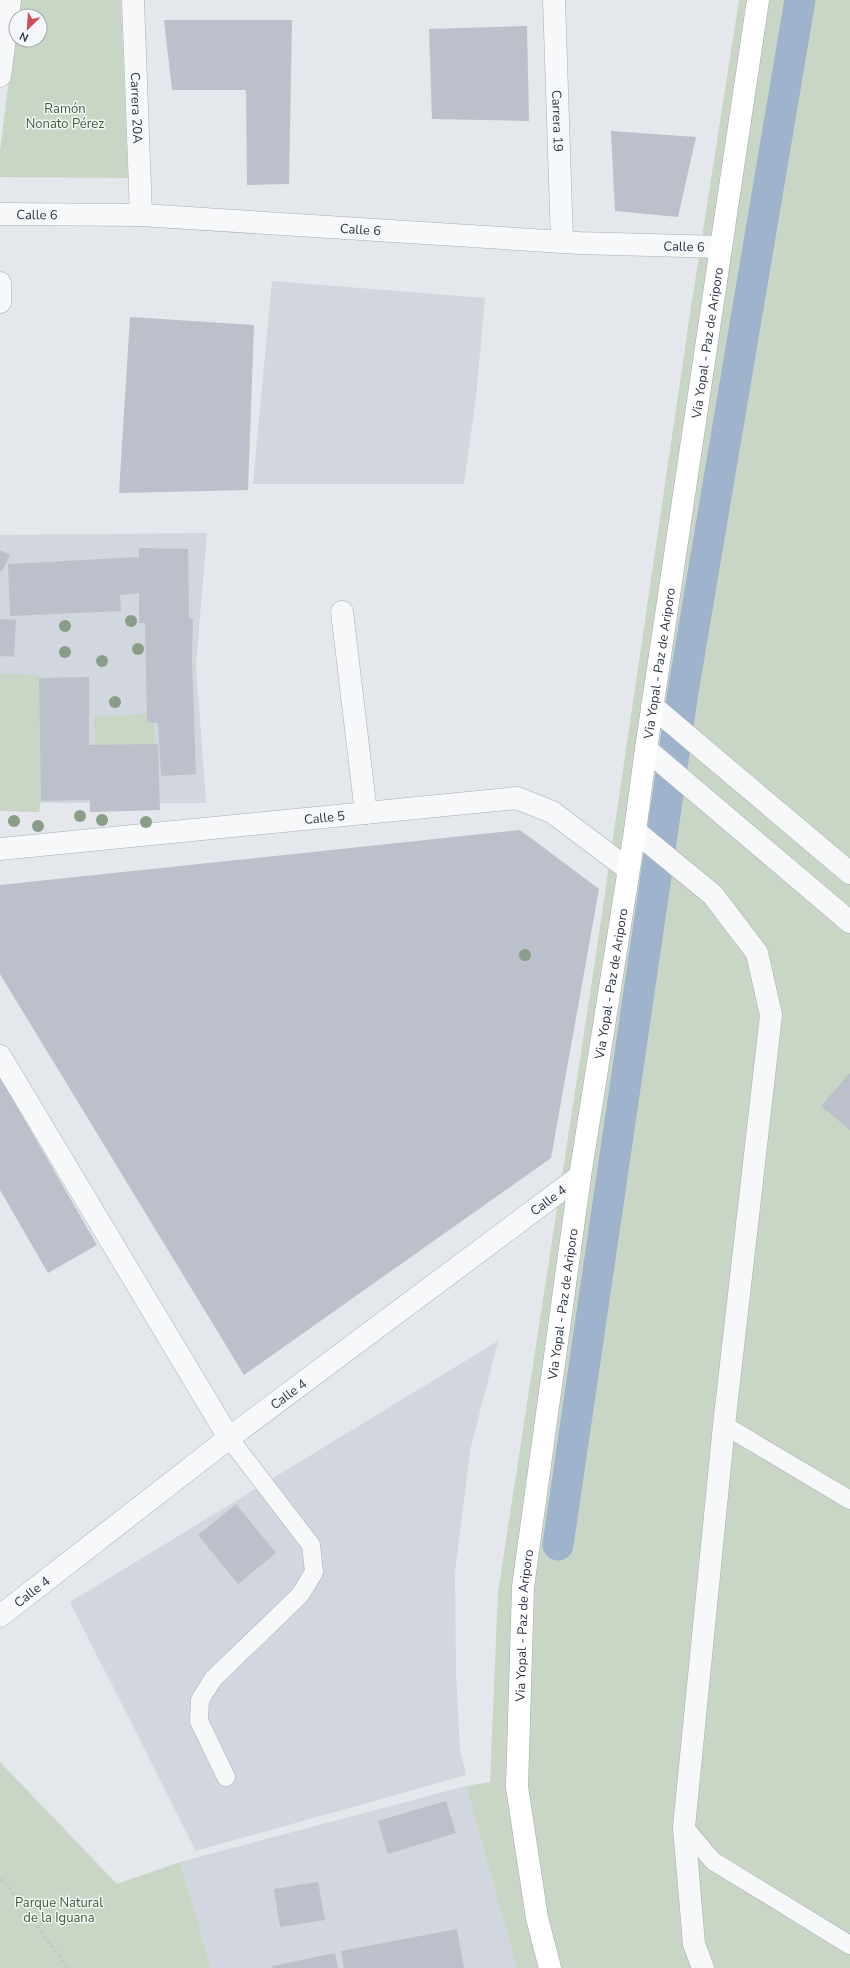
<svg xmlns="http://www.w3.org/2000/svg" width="850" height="1968" viewBox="0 0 850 1968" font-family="'Nunito Sans',sans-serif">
<rect width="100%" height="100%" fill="#e4e7ec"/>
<g fill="#d2d6de">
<polygon points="272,281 485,298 476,397 464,484 253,484"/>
<polygon points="207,533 196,665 206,803 0,803 0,535"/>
<polygon points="498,1341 470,1451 455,1573 456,1673 460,1749 466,1775 196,1851 70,1602"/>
<polygon points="466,1786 517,1968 211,1968 180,1862"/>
</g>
<g fill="#c9d6c5">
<polygon points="19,0 121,0 128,178 0,177 0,151 16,24 16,40 40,40 40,16 17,16"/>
<polygon points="739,0 850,0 850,1968 517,1968 466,1786 490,1782 498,1592 592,981 690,314"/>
<polygon points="0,674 41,675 39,678 41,801 39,812 0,811"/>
<polygon points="153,714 155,746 95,748 94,716"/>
<polygon points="0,1762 117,1884 180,1862 211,1968 0,1968"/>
</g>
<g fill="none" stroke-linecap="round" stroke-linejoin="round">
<polyline stroke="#9fb4cc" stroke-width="31" points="558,1545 683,692 800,0"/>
</g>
<g fill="#bbc0ca">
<polygon points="164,20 292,20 289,184 247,185 246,90 172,90"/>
<polygon points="527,26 529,121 432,119 429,29"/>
<polygon points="611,131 696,137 678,217 615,211"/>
<polygon points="130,317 254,325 248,490 119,493"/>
<polygon points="139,548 188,549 189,618 193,618 192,658 196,774 161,776 158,723 147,722 145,623 139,623 139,593 120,595 121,611 10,616 8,564 139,557"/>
<polygon points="0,550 10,555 2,572 0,571"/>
<polygon points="0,619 16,620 14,657 0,656"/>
<polygon points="89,677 89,745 158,744 160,810 90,812 90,800 41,801 39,678"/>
<polygon points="520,830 599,889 551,1158 244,1375 0,974 0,885"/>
<polygon points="850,1073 850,1130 821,1106"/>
<polygon points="0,1077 97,1245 48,1273 0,1190"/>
<polygon points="236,1504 276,1553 238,1584 198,1535"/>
<polygon points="446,1801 456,1833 388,1854 378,1821"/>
<polygon points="318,1882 325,1920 280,1927 274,1889"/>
<polygon points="457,1929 464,1968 344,1968 341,1951"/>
<polygon points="335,1953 338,1968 273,1968 272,1966"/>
</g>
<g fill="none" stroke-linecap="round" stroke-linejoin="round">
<g stroke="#a9aeb7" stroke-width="19">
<g id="service">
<polyline points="724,1425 850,1500"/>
<polyline points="226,1777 199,1721 200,1700 213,1679 300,1595 314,1572 311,1545 229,1438"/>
<polyline points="684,1827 713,1861 850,1945"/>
</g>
</g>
<g stroke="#a9aeb7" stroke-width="23">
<g id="pedestrian">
<path id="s1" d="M133,0L141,215"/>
<polyline points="0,76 10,0"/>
</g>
</g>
<g stroke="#a9aeb7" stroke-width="23">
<g id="minor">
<path id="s2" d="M554,0L562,241"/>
<path id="s3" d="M0,214L141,215L579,243L721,247"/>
<polyline points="0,283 0,302"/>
<polyline points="342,612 366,813"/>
<polyline points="652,706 850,873"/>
<polyline points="646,749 850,922"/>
<polyline points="635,831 713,895 757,953 771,1015 724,1425 684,1827 694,1944 703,1968"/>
<path id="s4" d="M0,849L517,798L552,812L628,869"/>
<polyline points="0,1056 229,1438"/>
<path id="s5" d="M0,1616L229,1438L580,1176"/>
</g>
</g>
<g stroke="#a3abb8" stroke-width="23">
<g id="primary">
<path id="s6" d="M550,1968L537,1918L517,1787L523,1587L580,1176L635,831L646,749L758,0"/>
</g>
</g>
<polyline stroke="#c2c5cb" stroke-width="2.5" stroke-dasharray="3 3" stroke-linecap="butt" points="0,1879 7,1885 68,1968"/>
<use href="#service" stroke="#f7f8fa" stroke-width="18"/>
<use href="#pedestrian" stroke="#f7f8fa" stroke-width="22"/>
<use href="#minor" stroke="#f7f8fa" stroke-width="22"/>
<use href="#primary" stroke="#fff" stroke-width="22"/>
</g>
<g fill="#899d89">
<circle cx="131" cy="621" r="6"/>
<circle cx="65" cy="626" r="6"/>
<circle cx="138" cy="649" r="6"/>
<circle cx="65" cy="652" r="6"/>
<circle cx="102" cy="661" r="6"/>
<circle cx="115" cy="702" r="6"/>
<circle cx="80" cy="816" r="6"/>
<circle cx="102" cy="820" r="6"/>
<circle cx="14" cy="821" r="6"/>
<circle cx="146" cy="822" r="6"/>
<circle cx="38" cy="826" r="6"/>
<circle cx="525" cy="955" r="6"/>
</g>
<g text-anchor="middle" stroke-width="3" stroke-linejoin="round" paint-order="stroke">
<g font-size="13" fill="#3f6138" stroke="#f4f6f9">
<text x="65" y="113">Ramón<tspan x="65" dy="15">Nonato Pérez</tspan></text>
<text x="59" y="1907">Parque Natural<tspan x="59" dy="15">de la Iguana</tspan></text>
</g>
<g font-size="13" fill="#2b3445" stroke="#f4f6f9">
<text dy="5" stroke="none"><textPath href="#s1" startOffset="108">Carrera 20A</textPath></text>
<text dy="5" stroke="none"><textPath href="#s2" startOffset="121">Carrera 19</textPath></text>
<text dy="5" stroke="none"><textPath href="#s3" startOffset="37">Calle 6</textPath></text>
<text dy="5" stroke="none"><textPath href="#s3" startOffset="361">Calle 6</textPath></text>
<text dy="5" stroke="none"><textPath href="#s3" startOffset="685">Calle 6</textPath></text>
<text dy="5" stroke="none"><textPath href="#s6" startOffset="1642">Via Yopal - Paz de Ariporo</textPath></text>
<text dy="5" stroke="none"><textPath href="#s6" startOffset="1318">Via Yopal - Paz de Ariporo</textPath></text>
<text dy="5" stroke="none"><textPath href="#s4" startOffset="326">Calle 5</textPath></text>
<text dy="5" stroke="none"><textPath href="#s6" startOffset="994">Via Yopal - Paz de Ariporo</textPath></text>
<text dy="5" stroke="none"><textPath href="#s5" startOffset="688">Calle 4</textPath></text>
<text dy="5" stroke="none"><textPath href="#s6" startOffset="670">Via Yopal - Paz de Ariporo</textPath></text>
<text dy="5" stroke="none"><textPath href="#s5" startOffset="364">Calle 4</textPath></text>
<text dy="5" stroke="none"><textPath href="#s5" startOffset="40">Calle 4</textPath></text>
<text dy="5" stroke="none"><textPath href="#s6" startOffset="346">Via Yopal - Paz de Ariporo</textPath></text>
</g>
</g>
<g transform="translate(28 28) rotate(205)"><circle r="19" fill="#f4f6f9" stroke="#a4a8b1"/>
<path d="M0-3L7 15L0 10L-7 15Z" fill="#d1495b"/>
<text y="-6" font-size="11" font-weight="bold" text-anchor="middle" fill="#2b3445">N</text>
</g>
</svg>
